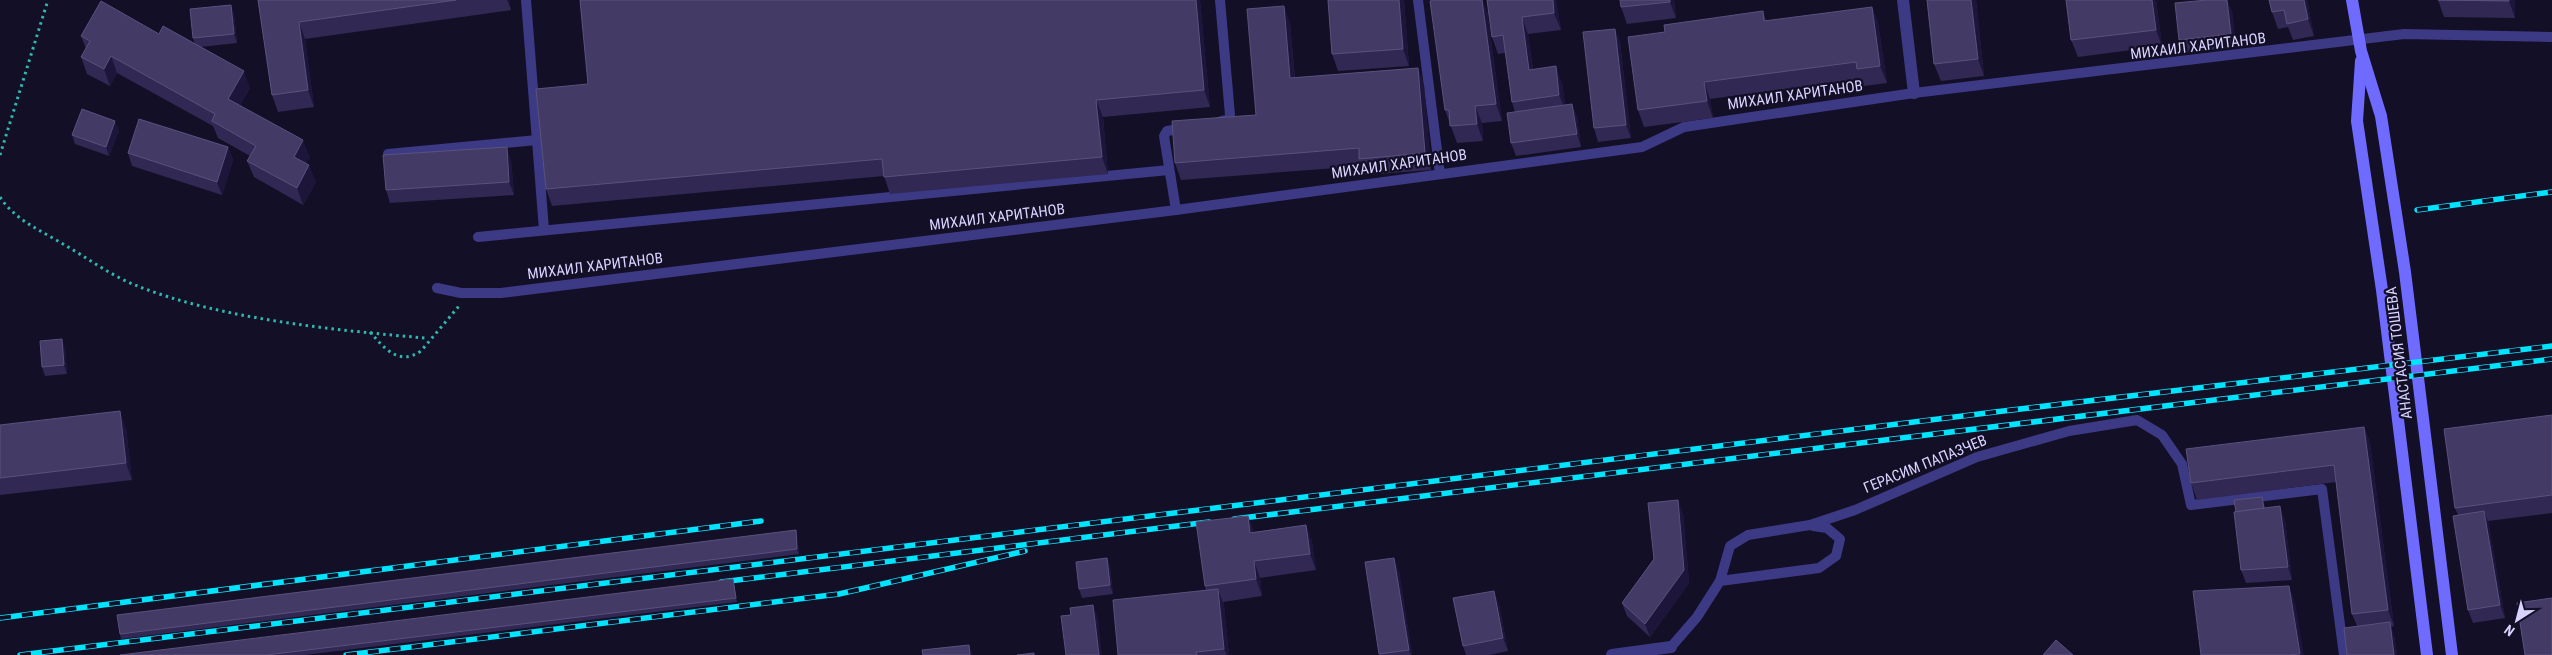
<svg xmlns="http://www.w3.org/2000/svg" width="2552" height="655" viewBox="0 0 2552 655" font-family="'Roboto Condensed',sans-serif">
<rect width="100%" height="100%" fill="#130f26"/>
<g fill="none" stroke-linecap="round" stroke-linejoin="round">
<g stroke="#2fb8b0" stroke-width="3" stroke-dasharray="2.5 4" stroke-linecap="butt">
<polyline points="0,155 48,0"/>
<path d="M0,197C15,220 40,230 63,244C86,257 110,275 135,285C219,319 334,330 425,338"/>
<path d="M370,332C385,349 399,366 421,351L459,306"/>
</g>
<g stroke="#3d3a85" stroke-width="10">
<polyline points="526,0 544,230"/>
<polyline points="1418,0 1440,174"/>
<polyline points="1218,122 1229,119 1230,115 1220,0"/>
<polyline points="388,154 537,140"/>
<polyline points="1176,210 1164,136 1167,131 1184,128"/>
<polyline points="478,237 1169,170"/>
<polyline points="437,288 461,293 501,293 1176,210 1642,147 1684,127 1914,93 2404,34 2552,37"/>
<polyline points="1720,581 1819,568 1836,556 1840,539 1827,528 1813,526"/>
<polyline points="1671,647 1697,617 1720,581 1730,546 1748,535 1810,525 1855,510 1977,457 2069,431 2137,420 2162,435 2182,464 2191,505 2322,489 2344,655"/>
</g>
<g stroke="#3d3a85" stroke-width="12">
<polyline points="1903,0 1914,93"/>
<polyline points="1612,655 1671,647"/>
</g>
<g stroke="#6f6bff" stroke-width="12">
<polyline points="2352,0 2361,51 2381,116 2405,272 2452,655"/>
<polyline points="2361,61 2357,121 2382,290 2427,655"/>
</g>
<g stroke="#00e5ff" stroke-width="5.5">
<g id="rail">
<polyline points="2417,210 2552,192"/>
<polyline points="1234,519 2552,359"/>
<polyline points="721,582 1209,522"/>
<polyline points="0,618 761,521"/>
<polyline points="20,655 1995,412 2552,346"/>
<polyline points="346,655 839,594 1025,551"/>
</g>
</g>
<use href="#rail" stroke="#130f26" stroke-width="4" stroke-dasharray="11" stroke-linecap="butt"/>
</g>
<g fill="#312854">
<polygon points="258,0 509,0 511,10 305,39 314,107 278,112 272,95"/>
<polygon points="580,0 1200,0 1210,107 1103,117 1108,174 890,194 884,176 552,206 546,189 588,84"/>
<polygon points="1328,0 1404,0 1409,66 1338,71 1332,54"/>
<polygon points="1487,0 1556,0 1561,30 1528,34 1533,69 1562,83 1565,105 1572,104 1577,117 1581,147 1516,156 1511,143 1515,112 1512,102 1505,53 1498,54 1492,37"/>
<polygon points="1674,0 1676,18 1627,24 1621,7"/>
<polygon points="1927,0 1976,0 1984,76 1941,81 1934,64"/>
<polygon points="2156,0 2162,46 2078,57 2071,40"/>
<polygon points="2269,0 2307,0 2314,36 2293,40 2288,27 2278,29 2272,12"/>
<polygon points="2438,0 2515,0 2515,18 2444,17"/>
<polygon points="1872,7 1878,23 1887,83 1864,86 1861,79 1710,99 1713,118 1644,127 1638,110 1665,32 1763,11 1766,21"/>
<polygon points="1487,11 1502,121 1482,123 1483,141 1457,143 1445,110"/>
<polygon points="2232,11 2236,47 2184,53 2179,40"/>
<polygon points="234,14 237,43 200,47 250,88 240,105 310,157 306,163 316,182 303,205 254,177 247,161 250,156 218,138 213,126 117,73 110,86 87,74 81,57 86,49 81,36 195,44 193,38"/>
<polygon points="1290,23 1295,78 1418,68 1424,85 1431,170 1365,175 1362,166 1181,180 1175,163 1256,115"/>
<polygon points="1615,29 1620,42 1631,138 1598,142 1594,128"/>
<polygon points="119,130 109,156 75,144 72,135"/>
<polygon points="228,147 233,160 222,195 132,166 128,153"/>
<polygon points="511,160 514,195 390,203 386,190"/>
<polygon points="65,348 67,374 45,376 42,367"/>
<polygon points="2552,415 2552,513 2488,521 2505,618 2473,623 2468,610 2458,515 2455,508"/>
<polygon points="0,425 126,428 132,480 0,495"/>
<polygon points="2364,427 2370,443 2394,626 2391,627 2394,635 2397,655 2347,655 2357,626 2352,614 2336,482 2197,500 2191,483"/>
<polygon points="2262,497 2265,508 2285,520 2292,580 2246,583 2241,570 2236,512"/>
<polygon points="1683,513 1689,583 1650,637 1627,616 1622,603 1654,559"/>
<polygon points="1248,516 1254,532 1306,525 1312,542 1316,570 1260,578 1262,596 1223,602 1224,606 1229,655 1118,655 1206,591 1205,586"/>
<polygon points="796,530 797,535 799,554 121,639 120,634"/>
<polygon points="1107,558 1110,567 1113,594 1082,598 1079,589"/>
<polygon points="1399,571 1412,655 1380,655 1379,654"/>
<polygon points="734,584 737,602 305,655 120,655"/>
<polygon points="1499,604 1508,651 1490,655 1466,655 1463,646"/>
</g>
<g fill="#1d163a">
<polygon points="507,0 509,0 511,10"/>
<polygon points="1196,0 1200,0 1210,107 1204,90"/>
<polygon points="1399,0 1404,0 1409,66 1403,49"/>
<polygon points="1482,0 1483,0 1487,11 1502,121 1496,104"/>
<polygon points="1553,0 1556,0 1561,30 1554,13"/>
<polygon points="1670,0 1674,0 1676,18 1670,2"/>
<polygon points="1971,0 1976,0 1984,76 1978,59"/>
<polygon points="2152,0 2156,0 2162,46 2156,30"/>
<polygon points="2227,0 2232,11 2236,47 2231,34"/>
<polygon points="2304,0 2307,0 2314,36 2308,19"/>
<polygon points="2509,0 2515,0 2515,18 2509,1"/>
<polygon points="231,5 234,14 237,43 234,34"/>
<polygon points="1284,6 1290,23 1296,95 1290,78"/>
<polygon points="1872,7 1878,23 1887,83 1880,66"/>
<polygon points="1522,17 1528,34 1535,86 1529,70"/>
<polygon points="299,22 305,39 314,107 308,90"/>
<polygon points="1615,29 1620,42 1631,138 1626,125"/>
<polygon points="111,56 117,73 110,86 104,69"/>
<polygon points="1556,66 1562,83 1566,112 1559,95"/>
<polygon points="1418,68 1424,85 1431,170 1425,153"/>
<polygon points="244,71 250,88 234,115 228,99"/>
<polygon points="1704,82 1710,99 1713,118 1707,101"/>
<polygon points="1096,100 1103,117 1108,174 1102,157"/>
<polygon points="1572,104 1577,117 1581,147 1577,134"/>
<polygon points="1475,106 1482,123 1483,141 1477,124"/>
<polygon points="115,121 119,130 109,156 106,147"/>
<polygon points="303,140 310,157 300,174 294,157"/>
<polygon points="228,147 233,160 222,195 217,182"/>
<polygon points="507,147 511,160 514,195 509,182"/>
<polygon points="309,165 316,182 303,205 297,188"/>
<polygon points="62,339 65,348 67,374 64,365"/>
<polygon points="120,411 126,428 132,480 126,463"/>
<polygon points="2364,427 2370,443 2394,626 2388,610"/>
<polygon points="1678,500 1683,513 1689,583 1650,637 1645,624"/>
<polygon points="2280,506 2285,520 2292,580 2288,567"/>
<polygon points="2484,511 2489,524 2505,618 2500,605"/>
<polygon points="1248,516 1254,532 1250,533"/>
<polygon points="1306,525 1312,542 1316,570 1310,554"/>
<polygon points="796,530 797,535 799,554 797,549"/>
<polygon points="1107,558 1110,567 1113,594 1110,585"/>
<polygon points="1394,558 1399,571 1412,655 1411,655 1409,650"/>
<polygon points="1254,561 1260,578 1262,596 1256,579"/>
<polygon points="2289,586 2295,602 2304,655 2300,655 2300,654"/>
<polygon points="1218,589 1224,606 1229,655 1227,655 1224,649"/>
<polygon points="1494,591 1499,604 1508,651 1503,638"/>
<polygon points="1093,605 1098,618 1102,655 1099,655"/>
<polygon points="2390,622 2394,635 2397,655 2394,655"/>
<polygon points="969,645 973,655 970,655"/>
</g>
<g fill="#433a66" stroke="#5a527e">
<polygon points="258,0 456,0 299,22 308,90 272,95"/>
<polygon points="580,0 1196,0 1204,90 1096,100 1102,157 884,177 882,159 546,189 536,89 588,84"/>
<polygon points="1328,0 1399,0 1403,49 1332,54"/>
<polygon points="1434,0 1482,0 1496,104 1475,106 1477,124 1450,126 1449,110 1445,110 1430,1"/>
<polygon points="1487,0 1553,0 1554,13 1522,17 1529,70 1556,66 1559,95 1512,102 1503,35 1492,37"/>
<polygon points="1620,0 1670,0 1670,2 1621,7"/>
<polygon points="1927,0 1971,0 1978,59 1934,64"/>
<polygon points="2066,0 2152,0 2156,30 2071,40"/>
<polygon points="2207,0 2227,0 2231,34 2179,40 2175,3"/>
<polygon points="2269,0 2304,0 2308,19 2287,24 2284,10 2272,12"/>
<polygon points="2438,0 2509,0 2509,1"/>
<polygon points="101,1 159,34 163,26 244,71 228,99 303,140 294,157 309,165 297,188 247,161 256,146 212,121 215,114 111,56 104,69 81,57 90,41 81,36"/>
<polygon points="231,5 234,34 193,38 190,9"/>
<polygon points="1284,6 1290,78 1418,68 1425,153 1359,159 1359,148 1175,163 1172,121 1256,115 1247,9"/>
<polygon points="1872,7 1880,66 1857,69 1856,62 1704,82 1707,101 1638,110 1628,37 1665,32 1664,25 1763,11 1764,21"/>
<polygon points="1615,29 1626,125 1594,128 1583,32"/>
<polygon points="1572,104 1577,134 1511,143 1507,113"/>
<polygon points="82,109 115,121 106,147 72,135"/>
<polygon points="139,119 228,147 217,182 128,153"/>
<polygon points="507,147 509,182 386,190 383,155"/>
<polygon points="62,339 64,365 42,367 40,341"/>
<polygon points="120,411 126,463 0,478 0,425"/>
<polygon points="2552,415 2552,495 2455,508 2444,429"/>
<polygon points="2364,427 2388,610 2352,614 2334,465 2191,483 2186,449"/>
<polygon points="2262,497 2264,508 2236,512 2234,500"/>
<polygon points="1678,500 1684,570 1645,624 1622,603 1654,559 1648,503"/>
<polygon points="2280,506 2288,567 2241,570 2234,512"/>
<polygon points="2484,511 2500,605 2468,610 2453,516"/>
<polygon points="1248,516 1250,533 1306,525 1310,554 1254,561 1256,579 1205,586 1196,522"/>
<polygon points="796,530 797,549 120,634 117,615"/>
<polygon points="1107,558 1110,585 1079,589 1076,562"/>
<polygon points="1394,558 1409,650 1379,654 1365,562"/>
<polygon points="733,579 736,598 266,655 120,655"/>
<polygon points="2289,586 2300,654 2288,655 2201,655 2193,591"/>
<polygon points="1218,589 1224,649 1196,652 1197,655 1118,655 1113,600"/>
<polygon points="1494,591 1503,638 1463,646 1453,598"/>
<polygon points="2552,598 2552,655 2525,655 2517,603"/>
<polygon points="1093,605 1099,655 1066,655 1061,616 1071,615 1070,608"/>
<polygon points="2390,622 2394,655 2347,655 2344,628"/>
<polygon points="2056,640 2073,655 2043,655"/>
<polygon points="969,645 970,655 923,655 922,650"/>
<polygon points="1034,653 1034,655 1017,655"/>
</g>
<g text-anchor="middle" stroke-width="4.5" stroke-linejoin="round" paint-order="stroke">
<g font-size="15" fill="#d9d4ff" stroke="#130f26">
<text transform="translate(2198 46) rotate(-7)" y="5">МИХАИЛ ХАРИТАНОВ</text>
<text transform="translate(1795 95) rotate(-8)" y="5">МИХАИЛ ХАРИТАНОВ</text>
<text transform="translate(1399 164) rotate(-8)" y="5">МИХАИЛ ХАРИТАНОВ</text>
<text transform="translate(997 217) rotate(-7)" y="5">МИХАИЛ ХАРИТАНОВ</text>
<text transform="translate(595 266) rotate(-7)" y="5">МИХАИЛ ХАРИТАНОВ</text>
<text transform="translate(2399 353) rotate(-97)" y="5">АНАСТАСИЯ ТОШЕВА</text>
<text transform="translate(1925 464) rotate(-22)" y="5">ГЕРАСИМ ПАПАЗЧЕВ</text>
</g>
</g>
<g transform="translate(2517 620) rotate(216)" stroke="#130f26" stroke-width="4" paint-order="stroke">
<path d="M0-4L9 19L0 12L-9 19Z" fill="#d9d4ff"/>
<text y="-8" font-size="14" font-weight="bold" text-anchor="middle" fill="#d9d4ff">N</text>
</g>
</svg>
